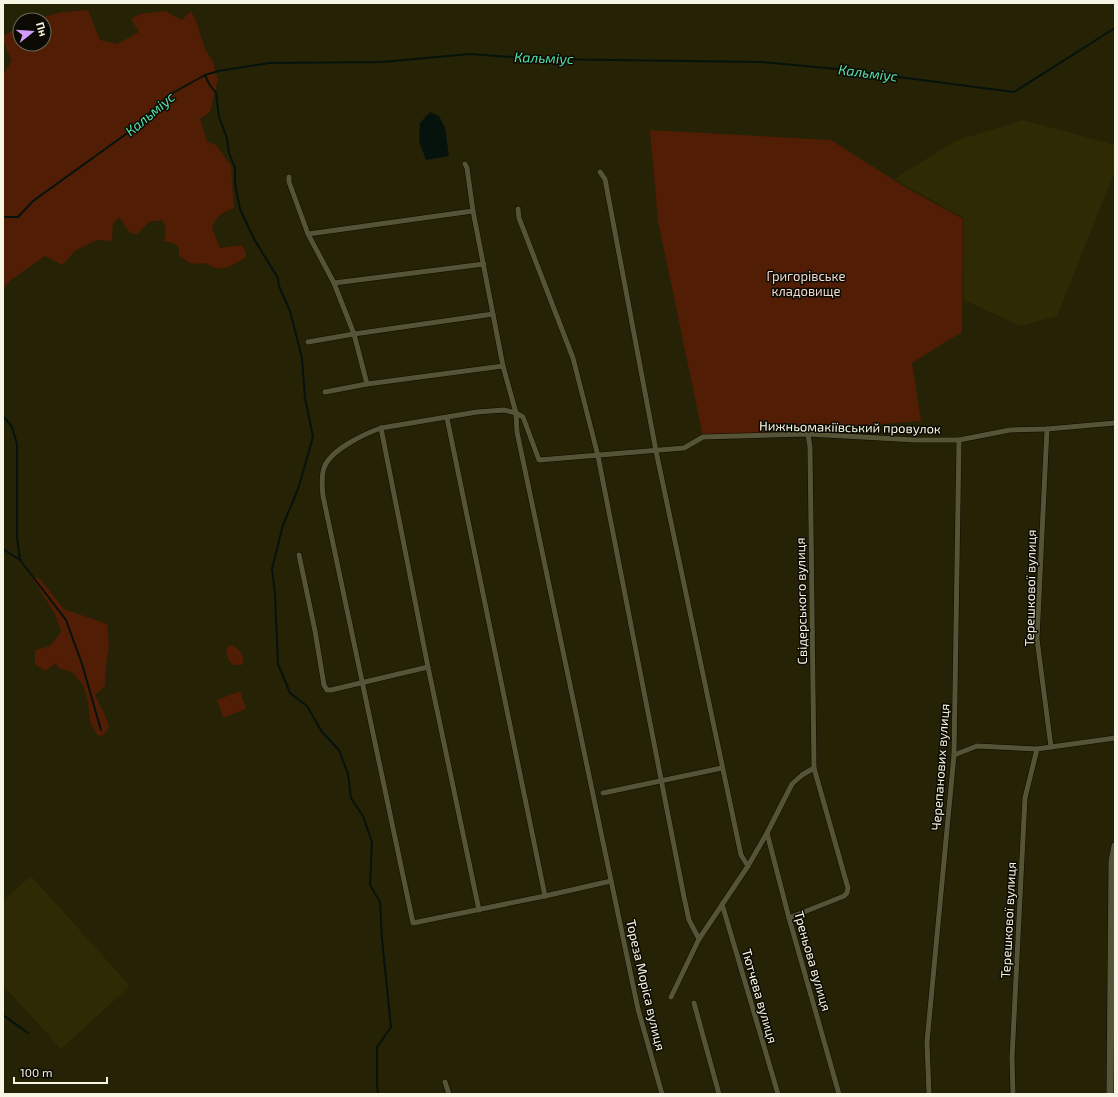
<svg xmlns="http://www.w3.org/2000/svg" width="1118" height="1097" viewBox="0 0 1118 1097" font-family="'Exo 2',sans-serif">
<rect width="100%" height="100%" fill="#252206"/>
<g fill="#2d2a04">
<polygon points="1023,120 1115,145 1115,170 1057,316 1020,326 964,300 964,218 894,179 955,141"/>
<polygon points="31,876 130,986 61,1049 3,985 3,901"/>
</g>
<g fill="#511d04">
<path d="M88,10L100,40L117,44L139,32L131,19L140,14L165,11L182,20L191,11L197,23L205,49L213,62L218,80L210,112L200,119L207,142L216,145L231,166L234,208C223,212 216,216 212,228L220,248L241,245L246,251V257L229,267L217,269L205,263L192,264L179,256V248L173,243L164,241L166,228L162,220L149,222L137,234L130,233L119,217L113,224L112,241L97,240L76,250L62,265L45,256L11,280L3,289V74L12,61L3,41V36L20,26V44H44V20H32L62,12Z"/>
<polygon points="650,130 831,140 905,187 963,219 962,332 912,363 921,421 703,437 658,221"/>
<polygon points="31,576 40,579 64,609 107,624 109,646 106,664 105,686 95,695 103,711 109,726 104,735 98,736 90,722 88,701 83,685 72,672 58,668 56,663 45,671 35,664 35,650 50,646 61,632 55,614"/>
<path d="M231,645L234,646C241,652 246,656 242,665H234L229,661L226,651L228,647Z"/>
<polygon points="240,691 246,709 223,718 217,700"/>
</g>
<polygon fill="#06130d" points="430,112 439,116 445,128 449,156 426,160 419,141 420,123"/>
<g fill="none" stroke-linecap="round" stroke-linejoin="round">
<g stroke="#06130d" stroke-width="2">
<polyline points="205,75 209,84 216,93 219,117 227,138 229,153 235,168 235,184 240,209 254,239 278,278 279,286 290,311 302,358 305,398 313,437 298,489 283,525 272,569 275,594 278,664 290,693 307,706 322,732 339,750 348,774 351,798 363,816 372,842 370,885 380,902 382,939 391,1027 377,1047 377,1085 378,1094"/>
<polyline points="3,217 18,217 33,201 133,129 169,95 205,75 219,71 269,63 382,62 470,54 539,59 761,62 837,69 1014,92 1115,28"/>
<polyline points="3,416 12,427 17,444 17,537 20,560 66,620 82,664 101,730"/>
<polyline points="3,549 20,560"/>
<polyline points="3,1015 28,1033"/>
</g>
<g stroke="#0e0b00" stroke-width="6">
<g id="street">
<polyline points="465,164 467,168 473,211 503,366 516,413 517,432 638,1009 662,1094"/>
<polyline points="600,172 605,179 656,451 741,855 748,866"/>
<polyline points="289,177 289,182 308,234 334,283 354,334 367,384"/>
<polyline points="518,209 519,218 573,358 598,456 684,897 689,920 699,939"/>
<polyline points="308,234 473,211"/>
<polyline points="334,283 484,264"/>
<polyline points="308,342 354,334 493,314"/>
<polyline points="325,392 367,384 503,366"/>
<polyline points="447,418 545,896"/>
<polyline points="381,428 428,667 479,910"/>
<polyline points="1047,429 1037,639 1051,747"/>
<polyline points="299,555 315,631 324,685 327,690 331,690 428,667"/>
<polyline points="954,755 977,746 1037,749 1115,738"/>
<polyline points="603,793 722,768"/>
<polyline points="767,833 789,918 839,1094"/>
<path d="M611,881L545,896L413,923L323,496C322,487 321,477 324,468C330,450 364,434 381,428L477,412L504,410L516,413L523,417L539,460L684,448L703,437L808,434L915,440H959L1010,430L1047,429L1115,423"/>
<polyline points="722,904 778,1094"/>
<polyline points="789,918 844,896 847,893 848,888 814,768 810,447 808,434"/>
<polyline points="671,997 699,939 748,866 767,833 792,784 802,775 814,768"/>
<polyline points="694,1003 719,1094"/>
<polyline points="445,1082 449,1094"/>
<polyline points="929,1094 927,1042 954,755 959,440"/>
<polyline points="1013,1094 1012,1058 1025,798 1037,749"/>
</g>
</g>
<g stroke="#0e0b00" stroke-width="8">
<polyline id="secondary" points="1110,1094 1112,861 1115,846"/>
</g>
<use href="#street" stroke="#565437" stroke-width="5"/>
<use href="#secondary" stroke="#565437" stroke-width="7"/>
</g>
<g text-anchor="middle" stroke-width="3" stroke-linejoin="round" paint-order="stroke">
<g font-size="13" fill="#f0d9d0" stroke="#0c0b03">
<text x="806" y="281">Григорівське<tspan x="806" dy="15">кладовище</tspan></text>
</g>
<g font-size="13" fill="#f7f6e5" stroke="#0c0b03">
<text transform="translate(850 427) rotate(1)" y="5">Нижньомакіївський провулок</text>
<text transform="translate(1030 588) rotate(-89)" y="5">Терешкової вулиця</text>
<text transform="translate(801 601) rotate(-91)" y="5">Свiдерського вулиця</text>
<text transform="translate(940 767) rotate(-86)" y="5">Черепанових вулиця</text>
<text transform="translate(1008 920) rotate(-87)" y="5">Терешкової вулиця</text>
<text transform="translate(813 961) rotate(74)" y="5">Треньова вулиця</text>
<text transform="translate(646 985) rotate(77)" y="5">Тореза Моріса вулиця</text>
<text transform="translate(760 996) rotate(74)" y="5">Тютчева вулиця</text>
</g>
<g font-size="14" font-style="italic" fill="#56e1af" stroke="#0c0b03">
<text transform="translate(544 58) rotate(2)" y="5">Кальміус</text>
<text transform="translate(868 73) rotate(7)" y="5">Кальміус</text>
<text transform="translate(150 114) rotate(-40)" y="5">Кальміус</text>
</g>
</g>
<rect width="1118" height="1097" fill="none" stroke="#f7f6e5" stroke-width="8"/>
<g transform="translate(32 32) rotate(73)"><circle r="19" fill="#0c0b03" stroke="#6a695d"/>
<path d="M0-3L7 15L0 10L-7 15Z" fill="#d39cfc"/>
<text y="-6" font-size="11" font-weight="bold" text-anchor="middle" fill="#f7f6e5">Пн</text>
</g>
<path d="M14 1077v6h93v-6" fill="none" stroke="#f7f6e5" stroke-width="2"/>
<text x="20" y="1077" font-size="12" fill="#f7f6e5" stroke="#0c0b03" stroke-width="3" paint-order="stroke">100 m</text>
</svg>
